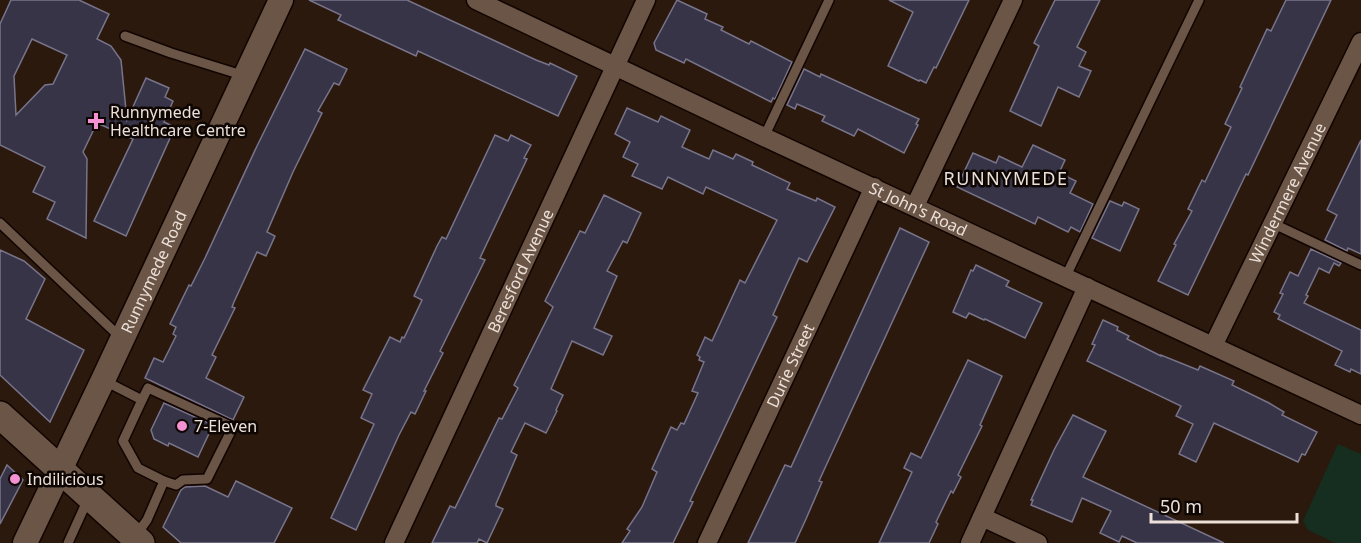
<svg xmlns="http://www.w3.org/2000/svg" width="1361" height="543" viewBox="0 0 1361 543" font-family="'Noto Sans',sans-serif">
<rect width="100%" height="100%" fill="#2a190c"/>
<polygon fill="#152e1f" points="1338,444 1361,454 1361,543 1335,543 1308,530 1303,521"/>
<g fill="#383448" stroke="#78748b" stroke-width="1.5" fill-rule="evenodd">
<path d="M11,0H79L109,14L97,39L111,46L121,60L127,120L146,78L169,88L165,97L173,101L164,122L175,127L126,236L94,221L133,139L97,123L83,152L87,159L86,238L47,219L55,202L33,192L45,167L0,145V24ZM32,39L67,55L53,84L45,85L16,115L14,76Z"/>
<polygon points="309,0 407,0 536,60 549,65 550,63 577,76 558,116 418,51 416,56 349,25 338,20 341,15"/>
<polygon points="677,0 707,14 705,19 723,27 721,30 749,44 751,41 792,62 775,99 773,98 771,102 686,59 684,63 656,50 654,43"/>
<polygon points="889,0 969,0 936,68 934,67 926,83 920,80 919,81 888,66 913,12"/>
<polygon points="1055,0 1100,0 1077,47 1086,52 1079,66 1091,71 1079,97 1058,87 1041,126 1010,111 1039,46 1034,43"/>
<polygon points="1286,0 1331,0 1248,175 1246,174 1188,295 1158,281 1176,245 1174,244 1192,211 1188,209 1202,180 1205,182 1231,127 1225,124 1242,88 1240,87 1267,29 1271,31"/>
<polygon points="305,49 347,69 339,85 334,83 318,111 322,113 293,172 267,232 275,236 266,256 257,252 234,302 232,307 235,308 212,355 216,357 206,378 244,397 233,420 145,378 154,358 163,362 176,336 173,334 176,327 170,324 189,285 191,286 205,258 257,146"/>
<polygon points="804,69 820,77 821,74 919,119 916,124 918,125 904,153 858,129 854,136 822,121 825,116 797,104 795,109 787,105"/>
<polygon points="627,108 658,122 661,116 690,130 682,147 709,159 713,150 733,159 736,154 753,162 752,165 790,183 787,189 816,201 817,198 835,207 807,262 799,258 786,286 773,315 777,317 690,501 693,502 673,543 622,543 630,531 627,529 642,507 657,472 652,469 671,427 677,430 681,423 684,424 698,393 692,391 704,362 699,360 700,357 697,355 705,337 712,341 740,280 745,283 777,220 706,187 703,194 668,177 662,189 632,176 638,164 623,157 630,142 615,134"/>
<polygon points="495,135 508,141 511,135 531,145 524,158 527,159 480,258 485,260 440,351 443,353 424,391 426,391 415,414 411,412 399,435 356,530 331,518 374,424 361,418 372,394 363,390 390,337 400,342 402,337 404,338 422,300 414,296 437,246 442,237 446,239"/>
<polygon points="1361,140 1361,254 1348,248 1347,251 1325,240 1337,215 1327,210"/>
<polygon points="1033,145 1065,160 1059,173 1076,181 1070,193 1093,204 1080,232 1071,227 1068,232 1038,217 1035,224 957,187 973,153 996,163 999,156 1022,167"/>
<polygon points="604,195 641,213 627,243 623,241 607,271 617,276 594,328 612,336 603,355 572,341 551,389 563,395 556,410 557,411 546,433 525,423 511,452 517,455 496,504 496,506 503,509 487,543 479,539 477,543 432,543 450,506 455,508 499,418 502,419 518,388 514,385 553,307 545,301 580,231 585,233"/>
<polygon points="1110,201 1122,206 1124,202 1139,209 1120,251 1092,238"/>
<polygon points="900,228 929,242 819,481 822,482 806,519 795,543 748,543 785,465 791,467"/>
<polygon points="1311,249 1341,263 1339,266 1334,263 1329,273 1319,268 1306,295 1308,296 1304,303 1361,330 1361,374 1351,369 1350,372 1335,365 1342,351 1278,319 1280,315 1274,312 1283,294 1280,293 1290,272 1298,276"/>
<polygon points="0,250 24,261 45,279 26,319 84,350 50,422 0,375"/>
<polygon points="976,265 1009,281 1006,286 1042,303 1025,338 985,319 984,320 969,313 966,318 953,312 971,270 973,271"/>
<polygon points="1103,320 1118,327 1117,330 1129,336 1127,339 1161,356 1161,355 1198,370 1200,366 1234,381 1232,385 1269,403 1284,412 1282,415 1317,432 1305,455 1302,454 1298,462 1214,423 1196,462 1179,454 1193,424 1176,416 1181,406 1087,361 1095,345 1092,344"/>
<polygon points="968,360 1002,376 980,425 982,426 958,475 961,477 953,493 951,491 936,522 938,524 929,543 879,543 912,472 904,468 911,453 921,458"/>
<polygon points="164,403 213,425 198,457 169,443 168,446 154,439 151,430"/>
<polygon points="1073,415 1106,431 1083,477 1224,543 1137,543 1122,536 1119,542 1100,533 1111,511 1082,498 1072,522 1031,505 1033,500 1031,500 1054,450"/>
<polygon points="7,465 23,480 0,524 0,479"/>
<polygon points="236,481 292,508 274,543 181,543 163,527 181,490 185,487 205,486 228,497"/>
</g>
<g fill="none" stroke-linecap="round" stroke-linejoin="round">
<g stroke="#120400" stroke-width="12">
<g id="service">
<polyline points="125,36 171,53 245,76"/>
<polyline points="764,137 829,0"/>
<polyline points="0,223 120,337"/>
<polyline points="1274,224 1361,265"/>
<polyline points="1065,278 1199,0"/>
<polyline points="103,380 142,400 123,441 138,468 164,481 147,520 136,535"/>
<polyline points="142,400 148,388 233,427 207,479 183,480 176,485 164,481"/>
<polyline points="68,543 88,499"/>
</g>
</g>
<g stroke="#120400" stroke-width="21">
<g id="minor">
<path id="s1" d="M476,0L764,137L1361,415"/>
<polyline points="915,206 1013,0"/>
<path id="s2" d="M1213,346L1361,42"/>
<polyline points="982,517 1038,543"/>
<path id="s3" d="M394,543L646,0"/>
<path id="s4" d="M707,543L874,187"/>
<polyline points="970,543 1087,287"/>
</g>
</g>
<g stroke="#120400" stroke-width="27">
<g id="tertiary">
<path id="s5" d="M25,543L103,380L281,0"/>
</g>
</g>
<g stroke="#120400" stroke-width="30">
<polyline id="secondary" points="0,415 141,543"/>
</g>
<use href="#service" stroke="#6a5547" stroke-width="9"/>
<use href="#minor" stroke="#6a5547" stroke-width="18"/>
<use href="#tertiary" stroke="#6a5547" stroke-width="24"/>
<use href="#secondary" stroke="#6a5547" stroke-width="27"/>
</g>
<g fill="#f491d3" stroke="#0d0603" stroke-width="2">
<path d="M93 112h6v6h6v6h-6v6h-6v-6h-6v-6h6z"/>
<circle cx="182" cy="426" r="6"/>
<circle cx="15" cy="479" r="6"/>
</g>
<g text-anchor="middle" stroke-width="5" stroke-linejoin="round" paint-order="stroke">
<g font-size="16" fill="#ece0d8" stroke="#0d0603" text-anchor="start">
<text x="110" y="118">Runnymede<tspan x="110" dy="18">Healthcare Centre</tspan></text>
<text x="194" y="432">7-Eleven</text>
<text x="27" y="485">Indilicious</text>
</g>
<g font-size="16" fill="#ece0d8" stroke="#0d0603">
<text dy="6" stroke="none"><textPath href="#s2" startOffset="170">Windermere Avenue</textPath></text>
<text dy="6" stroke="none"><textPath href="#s1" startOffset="489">St John's Road</textPath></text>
<text dy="6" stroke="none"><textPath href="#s3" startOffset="300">Beresford Avenue</textPath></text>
<text dy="6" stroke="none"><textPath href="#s5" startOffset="300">Runnymede Road</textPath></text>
<text dy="6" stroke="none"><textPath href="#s4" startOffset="196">Durie Street</textPath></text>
</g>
<g font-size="18" letter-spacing="1.5" fill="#ece0d8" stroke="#0d0603">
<text x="1006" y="185">RUNNYMEDE</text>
</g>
</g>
<path d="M1151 513v9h146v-9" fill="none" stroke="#ece0d8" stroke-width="3"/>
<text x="1160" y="513" font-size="18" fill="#ece0d8" stroke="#0d0603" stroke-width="4.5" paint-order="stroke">50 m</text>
</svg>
